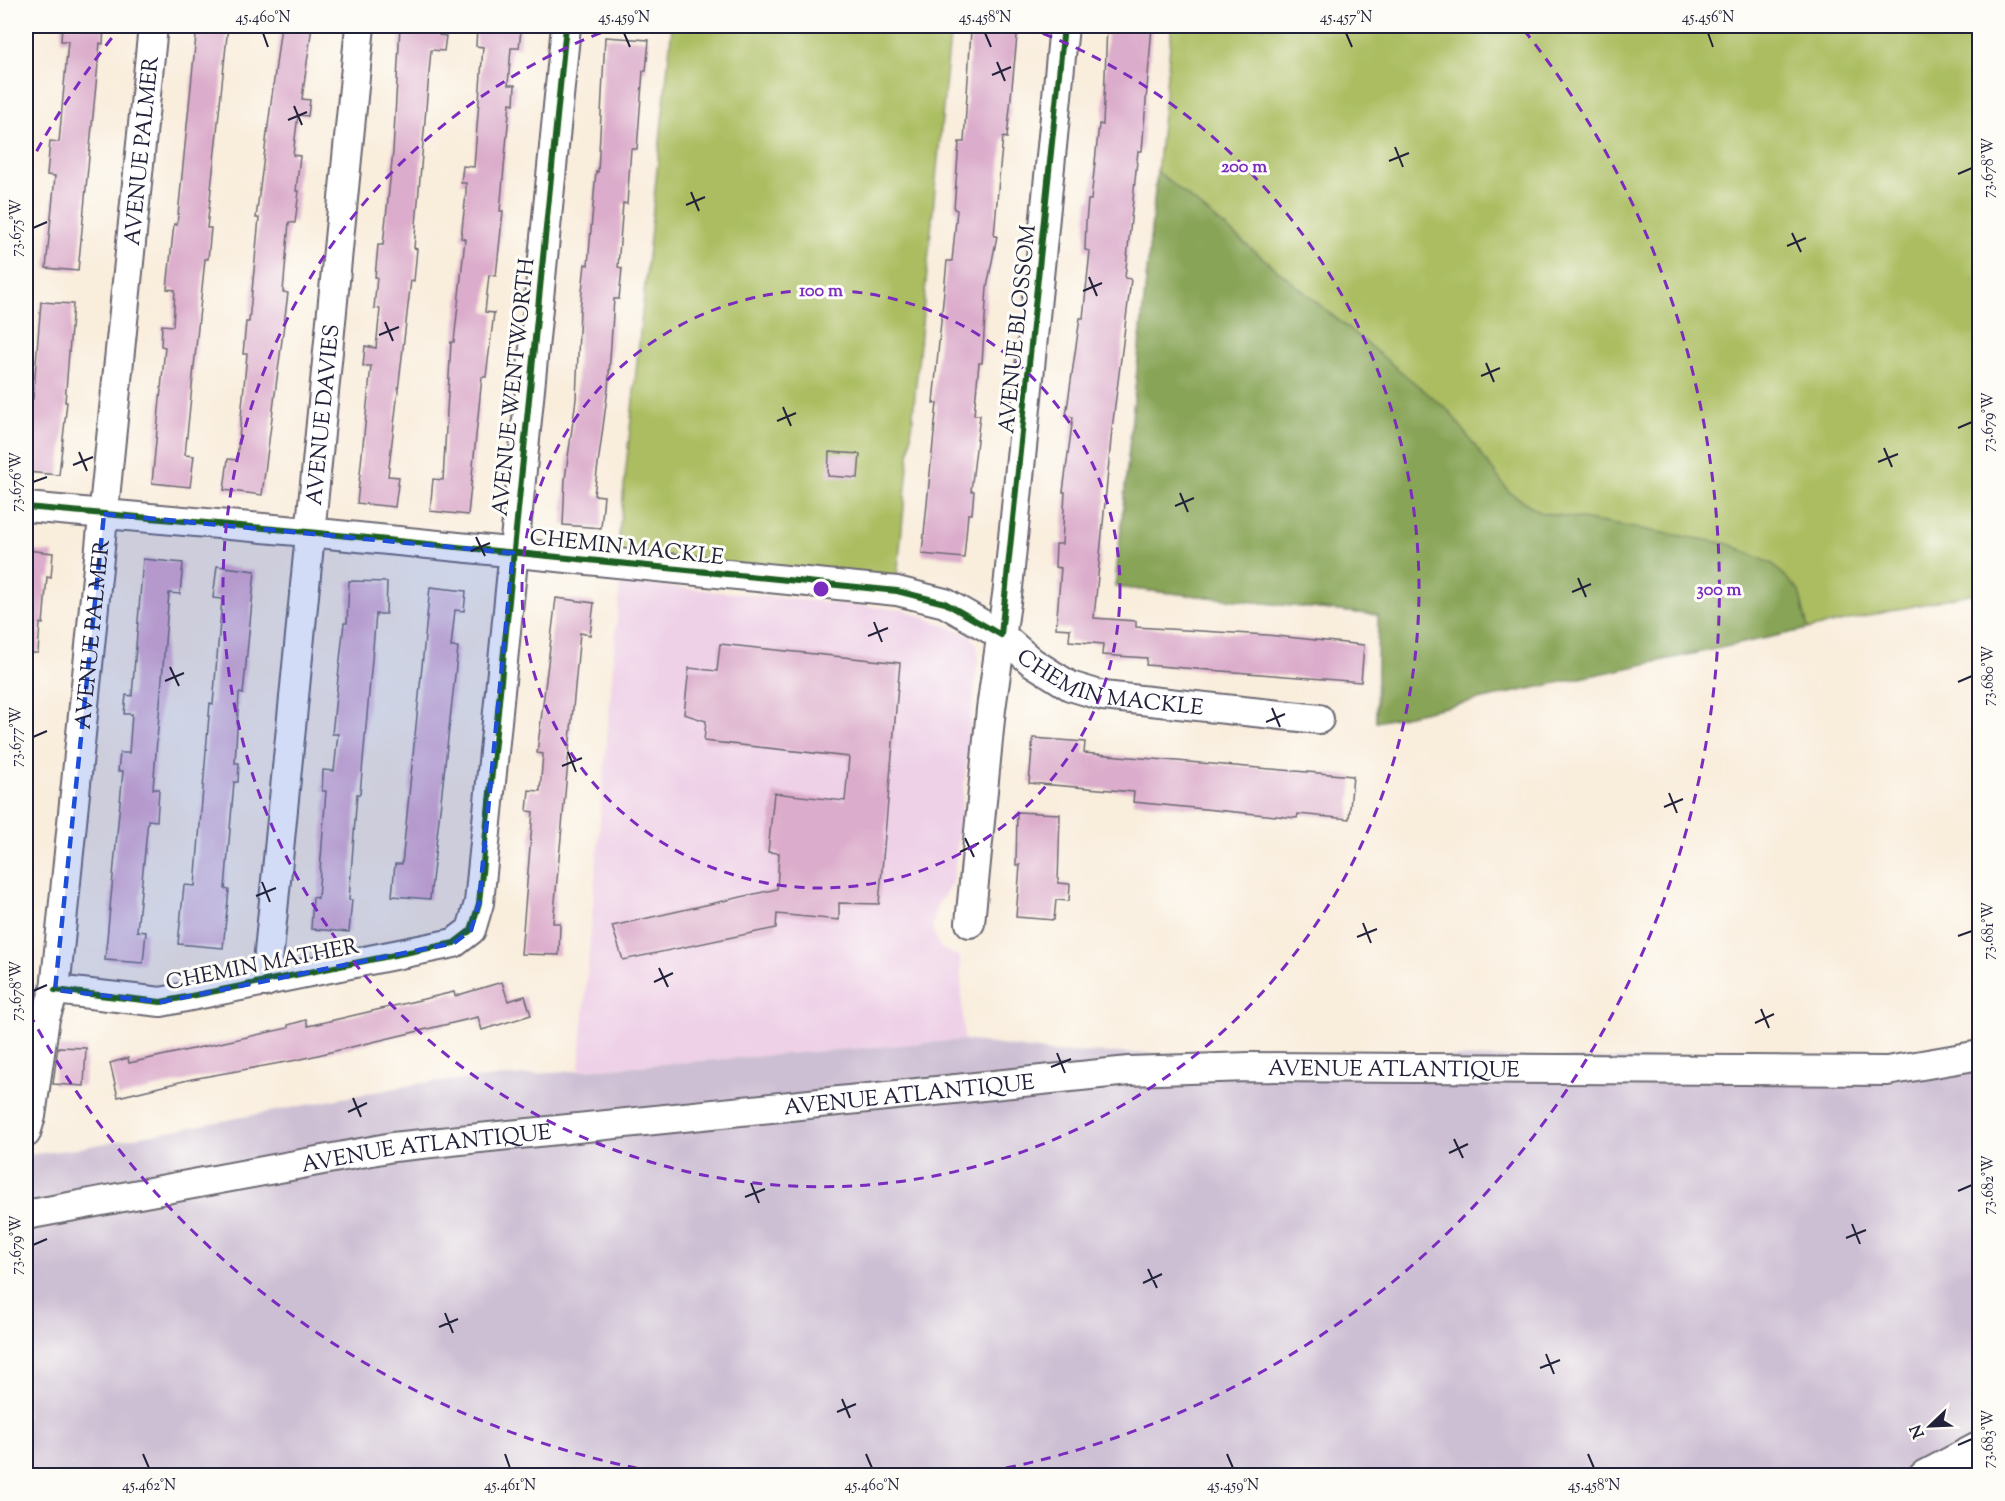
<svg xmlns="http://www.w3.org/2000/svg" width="2005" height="1501" viewBox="0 0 2005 1501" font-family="'Sorts Mill Goudy',serif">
<rect width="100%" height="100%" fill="#fdfcf7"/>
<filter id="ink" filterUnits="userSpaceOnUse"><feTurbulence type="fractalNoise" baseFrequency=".0167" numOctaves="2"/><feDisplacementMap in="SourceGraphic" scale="12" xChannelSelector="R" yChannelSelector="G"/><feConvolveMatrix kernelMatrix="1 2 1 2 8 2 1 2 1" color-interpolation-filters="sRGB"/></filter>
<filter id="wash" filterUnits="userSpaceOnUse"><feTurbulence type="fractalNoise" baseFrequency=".008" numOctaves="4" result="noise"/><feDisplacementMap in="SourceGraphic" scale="24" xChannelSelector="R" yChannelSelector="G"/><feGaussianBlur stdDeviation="1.35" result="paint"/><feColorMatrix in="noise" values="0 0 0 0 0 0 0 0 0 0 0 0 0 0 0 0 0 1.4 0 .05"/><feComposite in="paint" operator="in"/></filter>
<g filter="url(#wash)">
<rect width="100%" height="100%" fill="#f9eddc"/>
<polygon fill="#eed0e7" points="620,582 904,610 970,635 977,645 978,657 953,883 937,905 932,928 940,948 960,957 964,1040 579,1070"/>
<polygon fill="#ccbed3" points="964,1040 1052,1052 1678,1060 1886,1061 1979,1044 1979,1475 26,1476 26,1155 74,1149 422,1083"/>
<g fill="#abbd61" stroke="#66704e" stroke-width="1.5">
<polygon points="672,26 951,26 897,579 617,554"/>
<polygon points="1172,26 1979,26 1979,592 1376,722 1378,615 1115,587"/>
</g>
<polygon fill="#88a457" stroke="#556349" stroke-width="1.5" points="1157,171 1450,412 1509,492 1540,512 1729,544 1773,564 1799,591 1808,629 1376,722 1378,615 1115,587"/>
<g id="blocks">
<g fill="#dbaccb">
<polygon points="62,26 104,26 103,44 100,43 78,271 46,268 55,176 47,175 50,141 59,142 68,41 61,41"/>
<polygon points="197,26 228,26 207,228 211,228 208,259 205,259 185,455 194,456 190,487 152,483 165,347 161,346 162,325 173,326 175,290 167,289 169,270 174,224 177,225"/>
<polygon points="281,26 312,26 302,99 310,100 308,116 298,115 293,155 300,156 296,191 299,191 295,223 289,222 283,292 288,293 262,495 224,490 228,459 237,460 247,354 243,354 246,322 249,322 259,218 256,218"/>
<polygon points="400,26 440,26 439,35 446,36 444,51 431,50 414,248 417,249 414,281 411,280 388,476 399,477 395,507 357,503 371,366 363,366 365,346 376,348 380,309 374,308 377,277 375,277 378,245 383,245 393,152"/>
<polygon points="477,26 521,30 519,48 511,48 508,85 515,85 514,104 510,103 500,211 503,211 496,276 489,275 485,312 494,313 486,377 482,377 468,515 430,511 433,479 443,480 451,342 454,342 465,239 461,238 466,194 466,183 461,183 463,166 474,167 483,47 476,46"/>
<polygon points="981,26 1018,26 1007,138 1003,137 1000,167 994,236 997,236 987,287 982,363 979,363 974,415 980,415 971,491 974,491 972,514 968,514 964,558 922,554 937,403 933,403 947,261 952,261 957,210 954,209 959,142 964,142 971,30 980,31"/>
<polygon points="1107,26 1152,26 1142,151 1138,151 1125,278 1131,279 1112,429 1094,618 1136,621 1136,627 1267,635 1364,645 1361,682 1146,665 1147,658 1102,655 1103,644 1069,641 1070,629 1056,628 1061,568 1055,567 1056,544 1062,544 1065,492 1063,492 1073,417 1066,416 1080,318 1083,318 1090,251 1085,250 1086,222 1088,200 1091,200 1099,124 1103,125"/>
<polygon points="605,37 649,40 646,71 643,71 637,149 631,149 627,204 623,203 618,267 622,268 619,299 614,299 608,389 594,495 604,496 601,528 563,525 565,479 576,399 580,310 585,264 588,265 596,171 598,172"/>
<polygon points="41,302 73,304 65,402 67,402 59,475 26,472 26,398 33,399"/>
<polygon points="829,452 860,454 858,478 828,476"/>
<polygon points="26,550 53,553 51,578 47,577 43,624 40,623 38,653 26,653"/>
<polygon points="143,559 183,563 180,594 169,593 153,789 159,789 157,821 148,820 137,931 146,932 143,963 105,960 123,771 118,771 120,753 129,753 132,714 124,714 126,695 132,696"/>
<polygon points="217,566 255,571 243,694 239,693 235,763 239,763 238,782 234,782 225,889 229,890 223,948 178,944 184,885 195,886 210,703 213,704 222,599 213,598"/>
<polygon points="349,581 387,582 386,614 376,614 360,794 357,794 349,900 352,900 349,932 311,929 313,897 318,898 326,791 322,791 323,770 334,771 338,734 332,734 344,623 347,623"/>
<polygon points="430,587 466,591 464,611 455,610 451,647 458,647 456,666 430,899 392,896 395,864 402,864"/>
<polygon points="556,598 594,603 590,635 580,633 553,923 560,923 559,955 521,954 533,812 527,811 529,790 540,791 543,754 537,753"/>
<polygon points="720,644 900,663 879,904 839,903 839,920 777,914 776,928 623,960 612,926 777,889 779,853 768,852 774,793 845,801 849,757 704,741 706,721 684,714 689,668 717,671"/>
<polygon points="1033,738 1085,742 1084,753 1353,776 1349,819 1298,814 1297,818 1133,802 1134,792 1029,783"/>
<polygon points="1017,812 1060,814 1058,883 1070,884 1069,901 1056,900 1054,920 1016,917 1020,865 1016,865"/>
<polygon points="502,982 508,1001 525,996 531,1015 482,1030 478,1017 297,1060 192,1079 118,1097 110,1063 128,1058 129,1063 288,1028 288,1025 306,1020 308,1026 454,992 455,996"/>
<polygon points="58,1047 86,1048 84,1086 53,1084"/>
</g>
</g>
</g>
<g filter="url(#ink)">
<use href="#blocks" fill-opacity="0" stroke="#6d6973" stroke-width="1.5"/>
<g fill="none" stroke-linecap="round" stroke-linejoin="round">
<g stroke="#6d6973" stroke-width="32">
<g id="minor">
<path id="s1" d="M26,507L308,532L897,591L945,603L1001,635L1032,662L1070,686L1103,696L1319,719"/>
<polyline points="970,923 991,709 1008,588 1064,26"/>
<path id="s2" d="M266,982L360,26"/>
<polyline points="55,990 161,1002 454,943 471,930 479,903 566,26"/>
<path id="s3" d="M26,1133L31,1116L45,1018L55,990L153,26"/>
<path id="s4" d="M26,1215L393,1147L1129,1071L1249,1067L1887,1071L1980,1055"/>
<polyline points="1923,1476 1980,1446"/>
</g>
</g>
<use href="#minor" stroke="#fff" stroke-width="28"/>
<g stroke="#fdfcf7" stroke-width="10">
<g id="cycleway">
<polyline points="26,507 308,532 897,591 945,603 1001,635 1064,26"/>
<polyline points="55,990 161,1002 454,943 471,930 479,903 566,26"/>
</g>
</g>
<use href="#cycleway" stroke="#1b5e20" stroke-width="6"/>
</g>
</g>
<path fill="#1d4ed8" fill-opacity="0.2" stroke="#1d4ed8" stroke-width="4.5" stroke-dasharray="12 8" stroke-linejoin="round" d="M104,514L513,553L479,903L471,930L454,943L161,1002L55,990Z"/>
<path fill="none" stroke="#22223b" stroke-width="2" d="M263,33L268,47M624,33L630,47M985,33L991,47M1346,33L1352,47M1708,33L1713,47M997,62L1005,81M992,75L1011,67M294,106L302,125M288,120L307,112M1395,147L1403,167M1389,161L1409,153M1958,174L1972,168M691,192L699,211M686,205L705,197M33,228L47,222M1792,233L1801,252M1787,246L1806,238M1089,277L1097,296M1083,291L1102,283M385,322L393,341M379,335L399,327M1486,363L1494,382M1481,376L1500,368M783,407L791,426M777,421L796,413M1958,428L1972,422M1884,448L1892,467M79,452L87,471M1878,462L1898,454M73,465L93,457M33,482L47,477M1180,493L1188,512M1175,506L1194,498M476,537L485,556M471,551L490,543M1578,578L1586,597M1572,592L1591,584M874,622L882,642M868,636L888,628M170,667L179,686M165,681L184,673M1958,682L1972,676M1272,708L1280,727M1266,722L1285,714M33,737L47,731M568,752L576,772M562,766L582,758M1669,793L1677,813M1664,807L1683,799M965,838L974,857M960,852L979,843M262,882L270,902M256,896L276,888M1363,923L1371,943M1958,936L1972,931M1357,937L1377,929M659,968L668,987M654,982L673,973M33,991L47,985M1761,1009L1769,1028M1755,1023L1774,1014M1057,1053L1065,1073M1051,1067L1071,1059M353,1098L361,1117M348,1112L367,1103M1454,1139L1463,1158M1449,1153L1468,1144M751,1183L759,1203M1958,1191L1972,1185M745,1197L765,1189M1852,1224L1860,1244M1846,1238L1866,1230M33,1245L47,1239M1148,1269L1157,1288M1143,1283L1162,1274M445,1313L453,1333M439,1327L458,1319M1546,1354L1554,1374M1540,1368L1560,1360M842,1399L850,1418M837,1412L856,1404M1958,1445L1972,1439M143,1454L149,1468M505,1454L510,1468M866,1454L872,1468M1227,1454L1233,1468M1588,1454L1594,1468"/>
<g fill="none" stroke="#7b2cbf" stroke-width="3" stroke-dasharray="10 8">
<circle cx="821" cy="589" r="299"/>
<path d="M1026 27A598 598 0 1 1 616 27"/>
<path d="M673 1475A898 898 0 0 1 28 1011M28 167A898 898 0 0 1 118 30M1524 30A898 898 0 0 1 969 1475"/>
</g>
<g text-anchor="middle" stroke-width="6" stroke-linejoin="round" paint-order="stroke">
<g font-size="22" fill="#22223b" stroke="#fdfcf7">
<text dy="8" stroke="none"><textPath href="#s3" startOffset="990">AVENUE PALMER</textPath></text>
<text transform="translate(1016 329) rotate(-84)" y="8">AVENUE BLOSSOM</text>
<text transform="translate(512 387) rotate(-84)" y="8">AVENUE WENTWORTH</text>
<text dy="8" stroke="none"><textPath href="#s2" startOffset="570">AVENUE DAVIES</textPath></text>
<text transform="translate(627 546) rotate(6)" y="8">CHEMIN MACKLE</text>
<text dy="8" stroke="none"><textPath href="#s3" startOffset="504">AVENUE PALMER</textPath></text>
<text dy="8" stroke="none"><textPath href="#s1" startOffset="1113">CHEMIN MACKLE</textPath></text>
<text transform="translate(262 963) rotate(-11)" y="8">CHEMIN MATHER</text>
<text dy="8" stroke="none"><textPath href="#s4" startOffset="1378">AVENUE ATLANTIQUE</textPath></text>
<text dy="8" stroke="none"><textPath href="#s4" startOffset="892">AVENUE ATLANTIQUE</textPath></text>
<text dy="8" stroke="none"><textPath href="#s4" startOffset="406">AVENUE ATLANTIQUE</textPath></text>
</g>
</g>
<circle cx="821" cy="589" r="9" fill="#7b2cbf" stroke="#fdfcf7" stroke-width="3"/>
<g font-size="18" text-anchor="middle" font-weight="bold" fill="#7b2cbf" stroke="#fdfcf7" stroke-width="6" stroke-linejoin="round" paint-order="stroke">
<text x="1244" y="172">200 m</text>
<text x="821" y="296">100 m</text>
<text x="1719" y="595">300 m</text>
</g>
<rect width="2005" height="1501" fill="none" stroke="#fdfcf7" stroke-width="66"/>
<g transform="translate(1930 1426) rotate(247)" stroke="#fdfcf7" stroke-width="4.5" paint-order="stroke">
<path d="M0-4.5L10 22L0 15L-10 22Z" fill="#22223b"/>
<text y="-9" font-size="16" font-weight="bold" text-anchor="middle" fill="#22223b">N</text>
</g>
<rect x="33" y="33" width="1939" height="1435" fill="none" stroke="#22223b" stroke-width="2"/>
<g font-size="15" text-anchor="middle" fill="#22223b">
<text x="263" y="22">45.460°N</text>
<text x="624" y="22">45.459°N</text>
<text x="985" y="22">45.458°N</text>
<text x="1346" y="22">45.457°N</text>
<text x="1708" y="22">45.456°N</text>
<text transform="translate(1988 168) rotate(-90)" y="5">73.678°W</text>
<text transform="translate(16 228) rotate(-90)" y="5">73.675°W</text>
<text transform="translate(1988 422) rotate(-90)" y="5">73.679°W</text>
<text transform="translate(16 482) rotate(-90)" y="5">73.676°W</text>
<text transform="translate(1988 676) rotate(-90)" y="5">73.680°W</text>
<text transform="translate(16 737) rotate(-90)" y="5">73.677°W</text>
<text transform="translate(1988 931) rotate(-90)" y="5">73.681°W</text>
<text transform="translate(16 991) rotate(-90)" y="5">73.678°W</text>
<text transform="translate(1988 1185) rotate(-90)" y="5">73.682°W</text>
<text transform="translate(16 1245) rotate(-90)" y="5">73.679°W</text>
<text transform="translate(1988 1439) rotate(-90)" y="5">73.683°W</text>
<text x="149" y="1490">45.462°N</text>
<text x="510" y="1490">45.461°N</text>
<text x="872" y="1490">45.460°N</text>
<text x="1233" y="1490">45.459°N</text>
<text x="1594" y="1490">45.458°N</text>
</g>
</svg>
